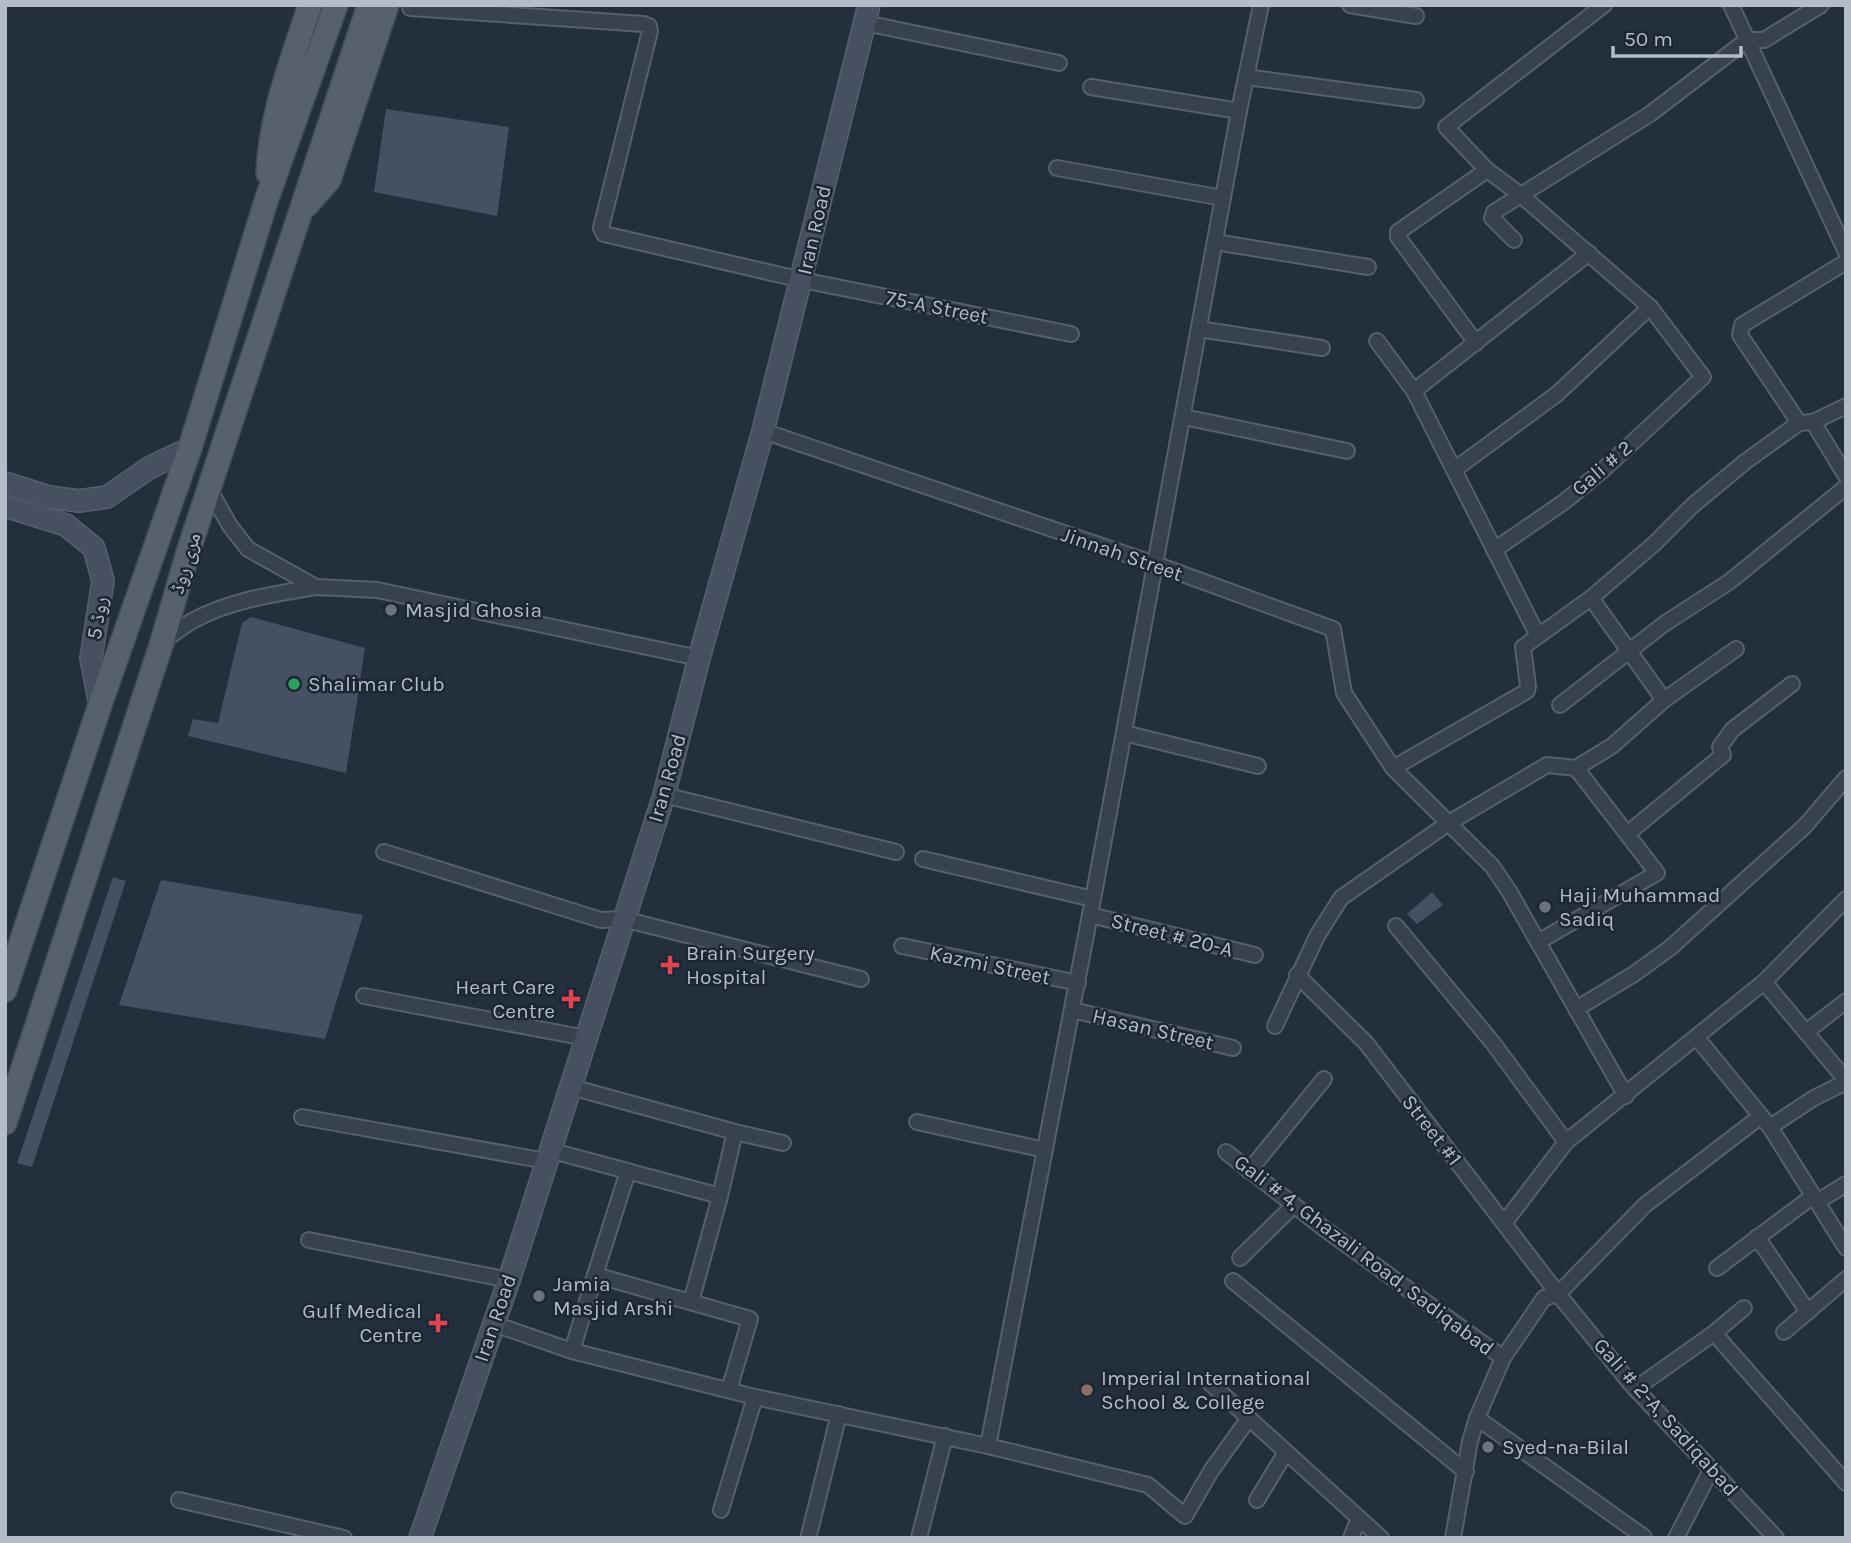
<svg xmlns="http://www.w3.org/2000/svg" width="1851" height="1543" viewBox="0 0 1851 1543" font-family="Karla,'Noto Naskh Arabic',sans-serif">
<rect width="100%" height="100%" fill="#242f3e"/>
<g fill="#455162">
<polygon points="386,109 509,127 497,216 374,192"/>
<polygon points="251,617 365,648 346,773 188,736 193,719 218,723 242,623"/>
<polygon points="113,877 126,881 32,1167 17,1163"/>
<polygon points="161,880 363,915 325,1039 119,1005"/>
<polygon points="1432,892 1443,905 1417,924 1407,914"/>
</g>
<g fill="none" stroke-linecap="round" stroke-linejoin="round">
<g stroke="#565f6c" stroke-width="18">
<g id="street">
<polyline points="1350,5 1416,16"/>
<polyline points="1731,5 1846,252"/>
<polyline points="410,8 644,24 649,26 650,31 601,228 604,234 802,280 1071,334"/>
<polyline points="865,23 1059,63"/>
<polyline points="1246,77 1416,100"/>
<polyline points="1091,87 1239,111"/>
<polyline points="1057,168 1223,198"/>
<polyline points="1514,240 1492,218 1494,212 1650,114 1747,40 1764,40 1821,5"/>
<polyline points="1215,242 1368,267"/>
<polyline points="1846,262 1742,325 1740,335 1799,423 1813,422 1846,406"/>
<polyline points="1199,329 1322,348"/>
<polyline points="1377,341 1414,391 1538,636"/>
<polyline points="1476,343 1398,237 1398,232 1487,170"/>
<polyline points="1414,391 1589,253"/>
<polyline points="1184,417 1347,451"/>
<polyline points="1813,422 1846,476"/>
<polyline points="763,431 1155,564 1333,629 1344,693 1393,768 1492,866 1509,891 1626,1096"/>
<polyline points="1454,470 1557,394 1650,307"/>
<polyline points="1494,550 1564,502 1604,469 1703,377 1650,307 1522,196 1487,170 1446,127 1604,5"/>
<polyline points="316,587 377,590 699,658"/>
<polyline points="1591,598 1664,700"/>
<path d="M162,642C172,635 183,626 194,620C232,600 274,594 316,587L248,549L230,526L209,489"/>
<polyline points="1560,705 1664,624 1729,582 1846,487"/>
<polyline points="1124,733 1258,766"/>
<polyline points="1393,768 1527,691 1528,686 1523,647 1591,598 1654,544 1692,506 1745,462 1799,423"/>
<polyline points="1576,768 1627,834 1723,755 1720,747 1732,730 1792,684"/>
<polyline points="664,795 896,852"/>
<polyline points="384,852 601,920 623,919 861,979"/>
<polyline points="923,859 1093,899"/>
<polyline points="1090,915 1255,955"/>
<polyline points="1396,926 1493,1043 1566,1142"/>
<polyline points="1538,942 1657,873 1627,834"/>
<polyline points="902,946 1078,983"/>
<polyline points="1297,975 1366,1043 1558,1294 1631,1384 1776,1538"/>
<polyline points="1764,982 1846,1080"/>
<polyline points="364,996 586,1038"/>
<polyline points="1576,1009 1634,974 1670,948 1805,826 1846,778"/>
<polyline points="1072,1010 1233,1048"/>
<polyline points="1275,1026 1317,936 1341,898 1447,824 1547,765 1576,768 1612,746 1664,700 1736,649"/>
<polyline points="1806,1032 1846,1001"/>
<polyline points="1697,1038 1770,1127 1846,1248"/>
<polyline points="571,1087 735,1132 783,1143"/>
<polyline points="302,1117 546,1161"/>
<polyline points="917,1122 1045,1150"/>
<polyline points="1770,1127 1814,1098 1846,1082"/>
<polyline points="549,1150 720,1196 735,1132"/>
<polyline points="1226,1152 1322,1227 1503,1358"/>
<polyline points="1249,1171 1324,1079"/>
<polyline points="1817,1202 1846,1184"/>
<polyline points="1505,1222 1566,1142 1764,982 1846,899"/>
<polyline points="1757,1237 1808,1312"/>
<polyline points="309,1240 509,1280"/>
<polyline points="1240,1258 1294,1205"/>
<polyline points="1717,1268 1813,1196"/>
<polyline points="595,1275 628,1171"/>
<polyline points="1233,1281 1466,1472"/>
<polyline points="691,1302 720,1196"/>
<polyline points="494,1324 572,1351 755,1397 988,1446 1148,1485 1185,1516 1211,1471 1249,1418"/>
<polyline points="1784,1332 1846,1279"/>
<polyline points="1714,1333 1744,1308"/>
<polyline points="572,1351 595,1275 750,1319 729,1390"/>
<polyline points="1209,1382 1381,1538"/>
<polyline points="1635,1389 1714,1333 1846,1483"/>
<polyline points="1477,1418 1644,1537"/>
<polyline points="988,1446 1093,899 1239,111 1261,5"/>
<polyline points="179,1500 344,1538"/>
<polyline points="1257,1500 1286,1452"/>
<polyline points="721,1510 755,1397"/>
<polyline points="809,1535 839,1414"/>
<polyline points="919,1538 945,1436"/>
<polyline points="1351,1538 1359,1518"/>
<polyline points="1453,1538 1470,1441 1477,1418 1503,1358 1544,1298 1558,1294 1645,1205 1761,1116"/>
<polyline points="1676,1538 1711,1470"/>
</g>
</g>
<g stroke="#565f6c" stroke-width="24">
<g id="secondary">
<polyline points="5,483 49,497 79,501 107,497 149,468 190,448"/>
<polyline points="5,506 66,525 94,548 103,581 91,658 100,705"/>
<polyline points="420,1538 509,1280 664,795 699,658 763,431 869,5"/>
</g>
</g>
<g stroke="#414a57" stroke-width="26">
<g id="primary">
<path d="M268,173C270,116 292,60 310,5"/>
<polyline points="307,205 329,180 387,5"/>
<polyline points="5,990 100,705 190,448 266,201 336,5"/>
<polyline points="5,1123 162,642 189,549 369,5"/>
</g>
</g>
<use href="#street" stroke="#38414e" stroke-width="14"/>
<use href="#secondary" stroke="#465061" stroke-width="21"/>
<use href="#primary" stroke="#56606e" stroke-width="23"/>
</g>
<g fill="#6b7280" stroke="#1d2633" stroke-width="2.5">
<circle cx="391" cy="610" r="7"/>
<circle cx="1545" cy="907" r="7"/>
<circle cx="539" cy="1296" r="7"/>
<circle cx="1488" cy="1447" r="7"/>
</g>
<circle fill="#2e9e5b" stroke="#1d2633" stroke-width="2.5" cx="294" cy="684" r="7"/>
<g fill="#e0444e" stroke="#1d2633" stroke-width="2.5">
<path d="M666.5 954.5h7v7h7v7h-7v7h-7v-7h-7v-7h7z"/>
<path d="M567.5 988.5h7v7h7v7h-7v7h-7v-7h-7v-7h7z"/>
<path d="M434.5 1312.5h7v7h7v7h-7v7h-7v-7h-7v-7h7z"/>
</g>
<circle fill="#8d6e63" stroke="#1d2633" stroke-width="2.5" cx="1087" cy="1390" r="7"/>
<g text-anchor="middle" stroke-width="5" stroke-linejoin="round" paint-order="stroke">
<g font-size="21" fill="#b4bcc9" stroke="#1d2633">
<text transform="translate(814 230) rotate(-77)" y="7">Iran Road</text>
<text transform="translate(937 307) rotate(11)" y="7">75-A Street</text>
<text transform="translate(1602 468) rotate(-41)" y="7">Gali # 2</text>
<text transform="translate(1122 554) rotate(19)" y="7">Jinnah Street</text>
<text transform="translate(185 563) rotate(-73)" y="7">مری روڈ</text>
<text transform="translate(97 618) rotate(-81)" y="7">روڈ 5</text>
<text transform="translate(667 778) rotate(-74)" y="7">Iran Road</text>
<text transform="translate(1172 935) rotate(14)" y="7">Street # 20-A</text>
<text transform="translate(990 965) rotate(12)" y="7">Kazmi Street</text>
<text transform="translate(1153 1029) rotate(13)" y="7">Hasan Street</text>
<text transform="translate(1432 1130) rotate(52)" y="7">Street #1</text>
<text transform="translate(1364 1255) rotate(37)" y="7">Gali # 4, Ghazali Road, Sadiqabad</text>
<text transform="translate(495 1318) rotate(-71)" y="7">Iran Road</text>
<text transform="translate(1666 1417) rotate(48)" y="7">Gali # 2-A, Sadiqabad</text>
</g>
<g font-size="21" fill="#b4bcc9" stroke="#1d2633" text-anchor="start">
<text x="405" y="617">Masjid Ghosia</text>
<text x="308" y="691">Shalimar Club</text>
<text x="1559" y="902">Haji Muhammad<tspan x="1559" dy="24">Sadiq</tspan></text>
<text x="686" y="960">Brain Surgery<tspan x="686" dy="24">Hospital</tspan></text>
<text x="555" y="994" text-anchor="end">Heart Care<tspan x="555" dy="24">Centre</tspan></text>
<text x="553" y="1291">Jamia<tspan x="553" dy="24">Masjid Arshi</tspan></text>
<text x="422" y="1318" text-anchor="end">Gulf Medical<tspan x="422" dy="24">Centre</tspan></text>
<text x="1101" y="1385">Imperial International<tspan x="1101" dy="24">School &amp; College</tspan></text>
<text x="1502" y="1454">Syed-na-Bilal</text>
</g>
</g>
<rect width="1851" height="1543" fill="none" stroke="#b4bcc9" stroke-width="14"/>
<path d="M1613 46v10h128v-10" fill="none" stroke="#b4bcc9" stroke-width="3.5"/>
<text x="1624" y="46" font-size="21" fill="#b4bcc9" stroke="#1d2633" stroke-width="5" paint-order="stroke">50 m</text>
</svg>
